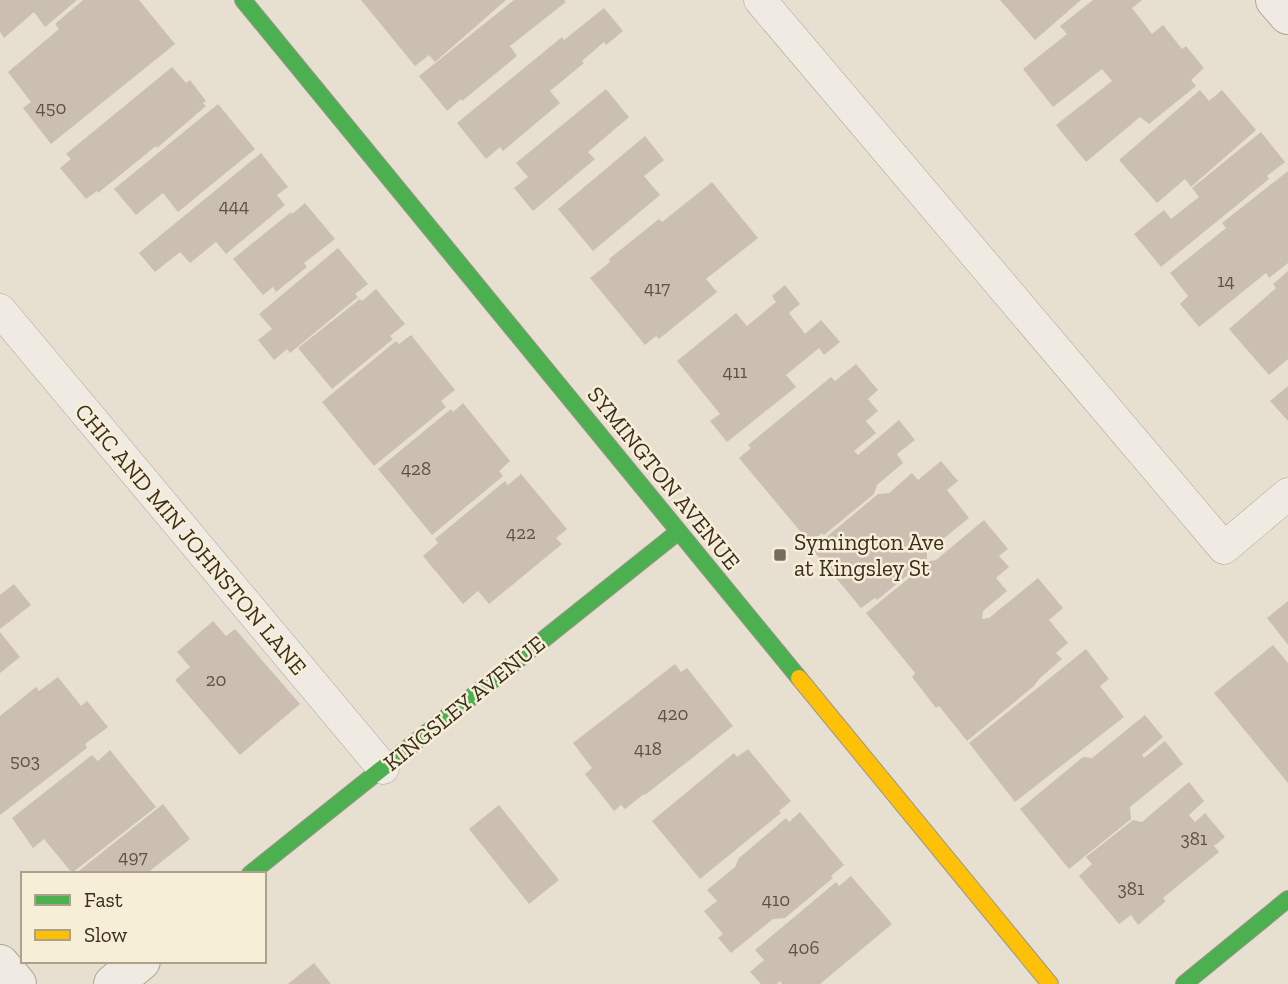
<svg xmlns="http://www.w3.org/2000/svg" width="1288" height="984" viewBox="0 0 1288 984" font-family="'Zilla Slab',serif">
<rect width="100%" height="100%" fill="#e7e0d1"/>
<g fill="#cbbfb2">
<polygon points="0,0 77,0 45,27 34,12 4,38 0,32"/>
<polygon points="83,0 139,0 175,44 51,144 23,108 31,102 8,72 59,29 55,24"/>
<polygon points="361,0 506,0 435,62 429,55 415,66"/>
<polygon points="514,0 564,0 566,2 510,46 517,56 462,101 461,99 447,111 419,76"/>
<polygon points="1000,0 1081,0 1035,40"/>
<polygon points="1093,0 1142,0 1132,8 1152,34 1163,25 1182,49 1186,46 1204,68 1191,80 1196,86 1149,124 1140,117 1086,162 1056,125 1112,81 1102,69 1053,107 1023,69 1067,34 1060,26"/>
<polygon points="604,8 623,31 606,45 604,42 582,61 584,63 550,91 560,103 503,151 500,147 486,159 457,123 562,37 564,40"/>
<polygon points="172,67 186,83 190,80 206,101 203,103 206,106 157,148 156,146 98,193 97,191 86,199 60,168 71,159 66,154"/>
<polygon points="606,89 629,117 588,152 595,159 533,211 514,188 528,177 516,163"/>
<polygon points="1200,90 1209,101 1222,90 1256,130 1191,187 1185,179 1157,203 1119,160"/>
<polygon points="218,104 255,149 178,212 163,193 136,215 114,189"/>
<polygon points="1261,132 1285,162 1267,176 1269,179 1161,267 1134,234 1164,210 1171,219 1199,197 1192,188"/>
<polygon points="645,136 664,160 644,176 660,195 593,251 558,209"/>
<polygon points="261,153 288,187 277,195 285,205 226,254 216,242 190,263 180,252 155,272 139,253"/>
<polygon points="1288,171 1288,263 1269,278 1266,273 1199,327 1180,304 1188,296 1170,273 1226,228 1222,223"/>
<polygon points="712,182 758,238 706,279 717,292 659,339 656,336 645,345 590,278 610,262 609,259 659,219 662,222"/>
<polygon points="305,203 335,239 304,263 307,267 276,292 273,287 263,295 233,259 291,212 292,214"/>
<polygon points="338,248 368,284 355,294 358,297 290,353 287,349 274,360 258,340 272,329 259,314"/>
<polygon points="1288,271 1288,359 1269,375 1229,329 1276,288 1273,284"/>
<polygon points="785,285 800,304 789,313 805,334 821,320 840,342 824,355 819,348 786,375 796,387 727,442 710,421 720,414 677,361 736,313 747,326 776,302 772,296"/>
<polygon points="376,289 405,324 390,336 393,339 332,389 298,348 360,299 362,301"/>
<polygon points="411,335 455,390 441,401 446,407 374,466 322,402 396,341 399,344"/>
<polygon points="856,364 878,390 868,399 878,411 866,421 876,433 854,451 858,455 899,420 915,440 897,454 903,463 877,485 874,494 824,535 822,533 810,543 739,458 751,448 748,445 831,377 835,381"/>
<polygon points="1288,386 1288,421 1270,401"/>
<polygon points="463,403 510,461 499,471 503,476 432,535 378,469 451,409 453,412"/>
<polygon points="941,461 958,481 947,490 969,518 927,552 927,559 877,600 875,598 861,608 812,549 878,494 889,493 912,473 918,480"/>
<polygon points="521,474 567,529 556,538 562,544 489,604 478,591 463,604 423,556 438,543 435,539 505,481 508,485"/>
<polygon points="984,520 1008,549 999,556 1009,567 996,578 1007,591 983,611 982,619 989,618 1038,578 1063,608 1049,620 1068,643 1056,653 1062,659 1039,679 1034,686 967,741 939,706 936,708 912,677 915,673 866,613 930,561 936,560"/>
<polygon points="14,584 31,605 0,629 0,595"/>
<polygon points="1288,601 1288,645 1267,618"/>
<polygon points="213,621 226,636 235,629 300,704 240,755 175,680 190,667 177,652"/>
<polygon points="0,632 20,657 0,673"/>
<polygon points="1273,645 1288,663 1288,783 1214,693"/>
<polygon points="1086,649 1109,679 1100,686 1124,717 1015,802 969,743"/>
<polygon points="675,664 681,672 687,668 733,726 645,795 644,794 625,809 621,805 614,811 585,774 592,768 573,743"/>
<polygon points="58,677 81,706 87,701 108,727 85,744 87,748 0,815 0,716 36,687 39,691"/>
<polygon points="1145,715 1163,737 1142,755 1144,758 1165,741 1183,764 1130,807 1131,819 1069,869 1020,809 1083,757 1092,758"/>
<polygon points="748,749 791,801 779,811 781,813 700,879 652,821 734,753 737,757"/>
<polygon points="110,750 156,807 72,873 44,839 33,848 12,818 92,755 98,761"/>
<polygon points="1189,782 1204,801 1189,815 1195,822 1205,813 1225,837 1214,846 1219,852 1163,898 1166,901 1138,925 1131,915 1119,924 1079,876 1092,864 1086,857 1133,820 1142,822"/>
<polygon points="163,804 190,839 146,874 75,874"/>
<polygon points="499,805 559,880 529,904 469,829"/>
<polygon points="800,812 844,865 831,876 833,878 785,918 773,919 731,953 718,938 723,934 704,911 717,901 707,890 735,867 739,858 786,818 789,822"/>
<polygon points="851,876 892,924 820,984 782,984 780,981 777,984 761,984 750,972 764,960 755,950 836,882 839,886"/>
<polygon points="314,963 331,984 288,984"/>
</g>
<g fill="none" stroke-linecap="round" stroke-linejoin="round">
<g stroke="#ada599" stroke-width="33">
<g id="lane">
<polyline points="760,0 1224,548 1288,494"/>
<polyline points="0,310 383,768"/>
</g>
</g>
<g stroke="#ada599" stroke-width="40">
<g id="street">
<polyline points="1275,0 1288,15"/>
<polyline points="0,964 17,984"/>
<polyline points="113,984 141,961"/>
</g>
</g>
<g stroke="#9c958a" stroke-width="18">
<g id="fast">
<polyline points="243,0 799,678"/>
<polyline points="250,874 678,532"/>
<polyline points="1184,984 1288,899"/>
</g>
</g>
<g stroke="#9c958a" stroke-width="18">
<polyline id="slow" points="799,678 1050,984"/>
</g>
<use href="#lane" stroke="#efebe3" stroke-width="32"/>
<use href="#street" stroke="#efebe3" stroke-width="38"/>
<use href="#fast" stroke="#4caf50" stroke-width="16"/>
<use href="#slow" stroke="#ffc107" stroke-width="16"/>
</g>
<rect fill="#786c5e" stroke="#f7eed8" stroke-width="2.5" x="773" y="548" width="14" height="14" rx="3.5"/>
<g text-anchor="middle" stroke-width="5" stroke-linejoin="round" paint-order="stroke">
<g font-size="19" fill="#605244">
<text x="51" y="114">450</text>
<text x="234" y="212">444</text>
<text x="1226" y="287">14</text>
<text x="657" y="294">417</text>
<text x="735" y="378">411</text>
<text x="416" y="475">428</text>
<text x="521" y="539">422</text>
<text x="216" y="686">20</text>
<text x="673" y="720">420</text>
<text x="648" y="755">418</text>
<text x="25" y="767">503</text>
<text x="1194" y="845">381</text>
<text x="133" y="863">497</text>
<text x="1131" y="895">381</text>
<text x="776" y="906">410</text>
<text x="804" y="954">406</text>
</g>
<g font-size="23" fill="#3d2e20" stroke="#f7eed8">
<text transform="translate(664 478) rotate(51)" y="8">SYMINGTON AVENUE</text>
<text transform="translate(191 539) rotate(50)" y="8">CHIC AND MIN JOHNSTON LANE</text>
<text transform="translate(464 703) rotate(-39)" y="8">KINGSLEY AVENUE</text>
</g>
<g font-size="23" fill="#3d2e20" stroke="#f7eed8" text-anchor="start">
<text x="794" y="550">Symington Ave<tspan x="794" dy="26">at Kingsley St</tspan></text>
</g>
</g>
<rect x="21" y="872" width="245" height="91" fill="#f7eed8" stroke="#ada18e" stroke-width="2"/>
<rect x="35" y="895" width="35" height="10" fill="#4caf50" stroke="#ada18e" stroke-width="2"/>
<text x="84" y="907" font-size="21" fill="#3d2e20">Fast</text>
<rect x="35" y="930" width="35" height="10" fill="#ffc107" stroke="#ada18e" stroke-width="2"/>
<text x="84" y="942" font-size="21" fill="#3d2e20">Slow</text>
</svg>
